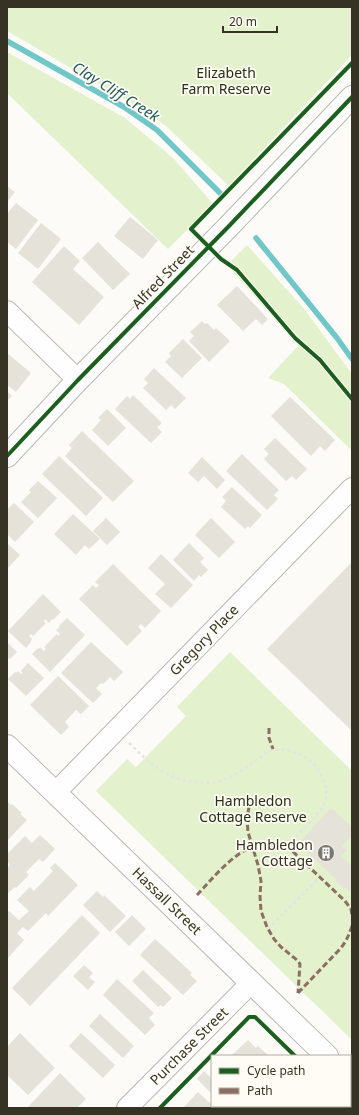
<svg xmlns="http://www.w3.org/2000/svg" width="359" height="1115" viewBox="0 0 359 1115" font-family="'Noto Sans',sans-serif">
<rect width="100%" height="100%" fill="#fcfbf7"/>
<g fill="#e3f1cc">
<polygon points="7,7 352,7 352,55 229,186 167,127 142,109 7,31"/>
<polygon points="7,52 125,118 173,158 213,204 168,249 7,93"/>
<polygon points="247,245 305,310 352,374 352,447 350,449 284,384 268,378 298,346 227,265"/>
<polygon points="230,652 352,771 352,1040 96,791 127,759 136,767 186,716 177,707"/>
</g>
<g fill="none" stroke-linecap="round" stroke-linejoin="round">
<g stroke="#71c6c7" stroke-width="5.5">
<polyline points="7,41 124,107 157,130 220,193"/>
<polyline points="256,238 337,338 352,359"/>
</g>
</g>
<g fill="#e5e2d9">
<polygon points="7,186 15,192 7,202"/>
<polygon points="16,203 38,220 16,249 7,242 7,214"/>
<polygon points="130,217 158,240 143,259 114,236"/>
<polygon points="41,223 61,239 38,269 18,253"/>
<polygon points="98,242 130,274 113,290 82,258"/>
<polygon points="64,246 80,261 73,269 104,297 79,325 32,282"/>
<polygon points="237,286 268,319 262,325 256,319 243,331 217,305"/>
<polygon points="202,321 205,324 207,323 214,330 216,328 230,341 209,362 189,341 194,336 190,332"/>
<polygon points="183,339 202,358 182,378 165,362 171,356 169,353"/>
<polygon points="7,353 31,373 16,392 7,385"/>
<polygon points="154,368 186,398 175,409 171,405 166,410 143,388 148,383 144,379"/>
<polygon points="7,391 12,396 7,401"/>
<polygon points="133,395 162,423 157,427 162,432 151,443 115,409 127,396 130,399"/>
<polygon points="290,397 335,440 325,451 320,446 311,456 271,416"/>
<polygon points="107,409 126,428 108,446 92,430 101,420 98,418"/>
<polygon points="82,431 134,481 113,502 65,456 72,448 69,445"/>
<polygon points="275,438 307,469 296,480 292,476 286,481 264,459 269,454 264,449"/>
<polygon points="242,454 279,490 274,495 278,499 267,510 226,471"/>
<polygon points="59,456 103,498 86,516 42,474"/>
<polygon points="202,457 225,480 217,489 204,476 198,482 188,473"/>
<polygon points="38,481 57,498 38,518 21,502 31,492 29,490"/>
<polygon points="232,487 262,515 250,528 248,526 245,529 221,507 226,501 222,497"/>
<polygon points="14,503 34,522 15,542 7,534 7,510"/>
<polygon points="73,514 100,539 89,549 85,545 76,555 54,534"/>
<polygon points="106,518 120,532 107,545 93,531"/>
<polygon points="211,518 235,542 219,558 195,535"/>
<polygon points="7,543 20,555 7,569"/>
<polygon points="189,543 204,558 200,562 208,570 201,577 199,575 194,581 173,560"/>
<polygon points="161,554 193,585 171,608 155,594 165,584 148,568"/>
<polygon points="352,562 352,731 267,649"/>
<polygon points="113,564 161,611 145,628 141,624 138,627 142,631 127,646 79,599 93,585 96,588 99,585 95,582"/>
<polygon points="43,594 61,612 53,620 52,619 49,623 45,619 44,621 46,623 33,636 31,634 29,636 32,639 31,641 31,642 26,648 8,631"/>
<polygon points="67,618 85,635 50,672 32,654 38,648 39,649 40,647 44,651 46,649 44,647 57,634 59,636 60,634 56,630 60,627 59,626"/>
<polygon points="7,642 17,652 10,659 8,658 7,659"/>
<polygon points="91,642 123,672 114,681 110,677 103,684 101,683 96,688 102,694 93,703 61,673"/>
<polygon points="28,663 44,678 26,696 8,679 15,672 16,673 18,671 21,674 23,673 21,671"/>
<polygon points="58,676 89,706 81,714 76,710 65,722 69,727 61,735 30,705"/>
<polygon points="7,801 11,805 12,804 22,813 20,814 27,820 7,841"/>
<polygon points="331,808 352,827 352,835 342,846 347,850 341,856 352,866 352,893 345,887 344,889 335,880 336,879 298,844"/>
<polygon points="40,835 55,849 43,862 39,859 26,872 29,875 16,888 15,887 7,894 7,868 10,865 7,861 7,854 25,836 32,843"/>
<polygon points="55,863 78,885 48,916 46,913 28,931 23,927 17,933 24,940 8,958 7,957 7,913 9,911 19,920 29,911 17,900 30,887 34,891 53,871 50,868"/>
<polygon points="97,891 103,897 104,895 126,916 110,932 83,905"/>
<polygon points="82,915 100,933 30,1006 12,988"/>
<polygon points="132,915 146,929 129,946 115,932"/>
<polygon points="155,939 192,973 190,975 197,981 183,995 140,955"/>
<polygon points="84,965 93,973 89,977 95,982 88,990 73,976"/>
<polygon points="143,970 172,998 163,1007 161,1005 158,1007 132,981"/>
<polygon points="117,979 154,1013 149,1018 155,1025 145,1035 103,995"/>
<polygon points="100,1014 134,1046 123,1058 89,1026"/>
<polygon points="20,1033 55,1068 28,1095 7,1075 7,1047"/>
<polygon points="81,1033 115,1065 103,1078 69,1046"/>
<polygon points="248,1040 256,1048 258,1046 269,1056 231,1056"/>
<polygon points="204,1071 212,1079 212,1094 197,1079"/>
<polygon points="60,1073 86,1099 77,1108 27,1108"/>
<polygon points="198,1092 212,1105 212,1106 211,1108 183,1108"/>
<polygon points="226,1106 247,1106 245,1108 228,1108"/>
<polygon points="271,1106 317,1106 315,1108 269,1108"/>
</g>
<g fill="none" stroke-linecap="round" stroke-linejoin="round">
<g stroke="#bab8b0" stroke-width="22">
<g id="street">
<polyline points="7,311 78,380"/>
<polyline points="55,793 352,488"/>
<polyline points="127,1108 251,983"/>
</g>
</g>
<g stroke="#bab8b0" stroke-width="24">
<polyline id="secondary" points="7,456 78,380 230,225 352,97"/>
</g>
<g stroke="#bab8b0" stroke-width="24">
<g id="primary">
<polyline points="7,746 327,1056"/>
<polyline points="350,1077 352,1079"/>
</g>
</g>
<g stroke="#e4e4e3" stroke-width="2.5" stroke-dasharray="3 3" stroke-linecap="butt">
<path d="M129,743C152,765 168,781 202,783C226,784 241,771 259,758C263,756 268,751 272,750C275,749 278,750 281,750C301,751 316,761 323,779C332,800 322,810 308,824C301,832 294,839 287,846"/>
<polyline points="268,929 320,877"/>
</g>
<use href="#street" stroke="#fffefe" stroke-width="20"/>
<use href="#secondary" stroke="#fffefe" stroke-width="22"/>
<use href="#primary" stroke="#fffefe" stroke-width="22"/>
<g stroke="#8d6e63" stroke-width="3" stroke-dasharray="6 3" stroke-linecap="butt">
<polyline points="269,728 269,738 273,749"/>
<polyline points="249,807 247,818 248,832 258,865 261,881 260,896 261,911 267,927 274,939 281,947 297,960 300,964 298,993"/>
<path d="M197,895C214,877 239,845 265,844C273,844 280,845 287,846L345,901L351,909L352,916"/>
<path d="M298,993L340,949C346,942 349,935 352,926"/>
</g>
<g stroke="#fefcf5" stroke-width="6">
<g id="cycleway">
<polyline points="352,63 191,229 221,259 237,270 295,338 320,360 352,399"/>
<polyline points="7,456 78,380 230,225 352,97"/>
<polyline points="160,1108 249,1017 255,1017 295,1056"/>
</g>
</g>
<use href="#cycleway" stroke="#1b5e20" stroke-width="4"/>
</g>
<defs>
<g id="building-disc" transform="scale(0.9)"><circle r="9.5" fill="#7b786e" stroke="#fefcf5"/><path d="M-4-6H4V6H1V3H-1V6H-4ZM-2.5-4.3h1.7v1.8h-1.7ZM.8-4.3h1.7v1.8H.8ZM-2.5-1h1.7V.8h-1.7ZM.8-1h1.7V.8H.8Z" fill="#fff"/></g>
</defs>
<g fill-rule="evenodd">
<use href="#building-disc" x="326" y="853"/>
</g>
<g text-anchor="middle" stroke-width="3.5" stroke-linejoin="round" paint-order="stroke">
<g font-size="14" fill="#253111" stroke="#fefcf5">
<text x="226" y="78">Elizabeth<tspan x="226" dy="16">Farm Reserve</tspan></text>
<text x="253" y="806">Hambledon<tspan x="253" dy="16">Cottage Reserve</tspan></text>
</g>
<g font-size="14" fill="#363224" stroke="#fefcf5">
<text transform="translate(163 277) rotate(-46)" y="5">Alfred Street</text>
<text transform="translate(204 640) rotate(-46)" y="5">Gregory Place</text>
<text transform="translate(167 901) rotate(44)" y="5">Hassall Street</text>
<text transform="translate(189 1046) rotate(-45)" y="5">Purchase Street</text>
</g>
<g font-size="14" fill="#363224" stroke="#fefcf5" text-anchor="end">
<text x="313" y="850">Hambledon<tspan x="313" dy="16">Cottage</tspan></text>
</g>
<g font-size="15" font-style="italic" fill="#265859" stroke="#fefcf5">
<text transform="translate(116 92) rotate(32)" y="5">Clay Cliff Creek</text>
</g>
</g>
<rect width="359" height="1115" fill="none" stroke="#363224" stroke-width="16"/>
<rect x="211" y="1055" width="140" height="52" fill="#fefcf5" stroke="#aeaba1"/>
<rect x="219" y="1068" width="20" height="6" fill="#1b5e20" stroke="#aeaba1"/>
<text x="247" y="1075" font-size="12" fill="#363224">Cycle path</text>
<rect x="219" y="1088" width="20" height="6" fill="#8d6e63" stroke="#aeaba1"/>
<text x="247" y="1095" font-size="12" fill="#363224">Path</text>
<path d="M223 26v6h54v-6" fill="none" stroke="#363224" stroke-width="2"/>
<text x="229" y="26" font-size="12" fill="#363224" stroke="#fefcf5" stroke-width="3" paint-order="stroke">20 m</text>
</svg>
